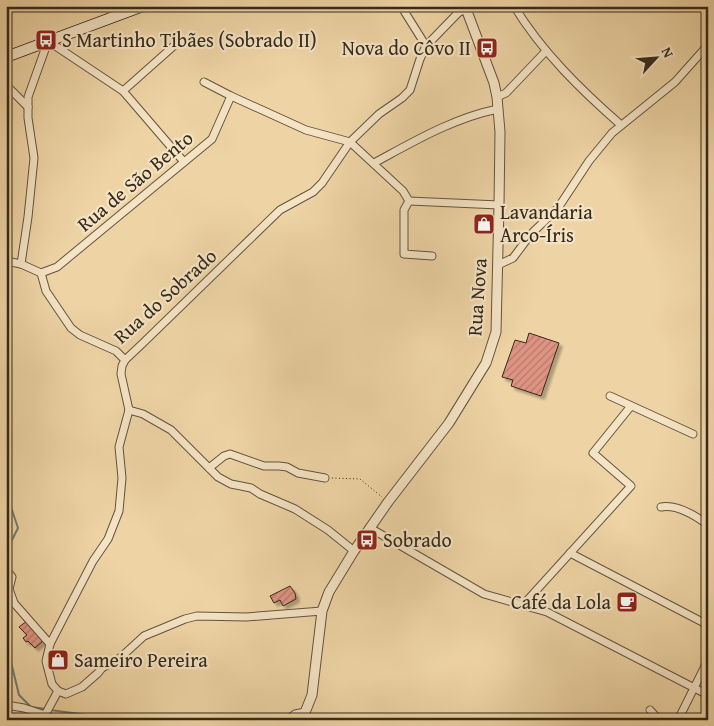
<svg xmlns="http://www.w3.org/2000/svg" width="714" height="726" viewBox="0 0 714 726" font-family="'Gentium Book Plus',serif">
<defs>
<pattern id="building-hatch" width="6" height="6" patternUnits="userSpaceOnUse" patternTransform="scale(1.25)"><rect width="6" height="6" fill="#df9482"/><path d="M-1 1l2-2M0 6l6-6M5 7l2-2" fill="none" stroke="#b6796a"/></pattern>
<filter id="shadow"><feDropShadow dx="3.5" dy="3.5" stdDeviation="1" flood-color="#0004"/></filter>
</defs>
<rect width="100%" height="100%" fill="#eed4a5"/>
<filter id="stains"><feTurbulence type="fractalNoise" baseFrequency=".004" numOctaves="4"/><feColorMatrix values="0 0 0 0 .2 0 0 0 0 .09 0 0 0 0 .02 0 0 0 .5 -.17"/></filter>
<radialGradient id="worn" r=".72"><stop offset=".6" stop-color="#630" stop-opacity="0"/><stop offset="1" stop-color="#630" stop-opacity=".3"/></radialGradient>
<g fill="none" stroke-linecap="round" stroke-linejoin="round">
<g stroke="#727f6d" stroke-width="2">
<polyline points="6,492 18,528 6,552"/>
<polyline points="6,641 19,695 31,707 46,709"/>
<polyline points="50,710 95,716 104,720"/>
</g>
</g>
<g fill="url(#building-hatch)" stroke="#35291b" filter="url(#shadow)">
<polygon points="529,333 559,343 541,396 511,386 513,380 502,377 515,340 526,343"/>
<polygon points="290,586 295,593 296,599 283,606 280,600 274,603 270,596"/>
<polygon points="27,621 43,641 35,648 28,641 26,642 23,638 27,635 19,627"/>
<polygon points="57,654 64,662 60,666 53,658"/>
</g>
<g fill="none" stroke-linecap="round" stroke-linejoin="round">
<g stroke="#63543e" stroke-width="9">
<g id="minor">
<path d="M514,6C542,52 581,90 621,125"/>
<polyline points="426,46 458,13 470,6"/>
<polyline points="204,82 231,96 306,130 350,142 403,191 409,201"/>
<polyline points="6,85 28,107"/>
<polyline points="123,91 176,44"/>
<polyline points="497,97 506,93 546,51"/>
<path d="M374,163C413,142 453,118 498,109"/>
<polyline points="409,201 499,205"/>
<polyline points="409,201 404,210 404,254 432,256"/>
<polyline points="6,261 21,264 41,273 46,291 71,328 80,335 116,351 125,360"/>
<polyline points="21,264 28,217 34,158 28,118 28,97 48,41 123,91 184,162"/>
<polyline points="498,265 513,258 531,234 558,208 589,161 612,133 675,82 708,45"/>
<polyline points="41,273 57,267 212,139 231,96"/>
<polyline points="610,396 693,434"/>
<polyline points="129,410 143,414 171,430 218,477 231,484 251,488 260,494 295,509 328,530 354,551"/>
<polyline points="209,468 224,456 230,454 264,466 279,466 287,467 298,473 325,478"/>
<path d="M661,507C677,504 696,516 708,525"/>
<polyline points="370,528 484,594 547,612 708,695"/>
<polyline points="570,553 708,625"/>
<polyline points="6,569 12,577 9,589 14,603 50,644"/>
<polyline points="523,605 631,486 593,453 631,406"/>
<polyline points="58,691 66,694 82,687 98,673 102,668 120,658 144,636 185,619 197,616 246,617 322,611"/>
<polyline points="6,705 24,708 45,715"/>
<polyline points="650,710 659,720"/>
<polyline points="45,720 45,715 58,691 52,684 46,661 50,644 93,561 108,539 119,511 122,478 119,447 129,410 121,374 122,366 125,360 142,344 280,210 313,192 322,183 350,142 379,114 402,98 410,90 420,59 426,46 401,6"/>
<polyline points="287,720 295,714 305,712"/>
<polyline points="678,720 708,660"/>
</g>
</g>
<g stroke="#63543e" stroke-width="11">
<polyline id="tertiary" points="302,720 312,695 322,611 329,592 354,551 388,502 449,423 486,363 496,332 499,205 500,132 497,97 494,83 465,6"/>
</g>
<g stroke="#35291b" stroke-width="12">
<polyline id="secondary" points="6,57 143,6"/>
</g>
<polyline stroke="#35291b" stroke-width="1" stroke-dasharray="1 2.5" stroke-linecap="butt" points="332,478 360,479 382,497"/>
<use href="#minor" stroke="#f4e3c4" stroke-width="7"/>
<use href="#tertiary" stroke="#f4e3c4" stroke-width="9"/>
<use href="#secondary" stroke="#f4e3c4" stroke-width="10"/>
</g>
<defs>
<g id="bus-square" transform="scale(1.125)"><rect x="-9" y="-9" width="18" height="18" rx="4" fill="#8f2418" stroke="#f4e3c4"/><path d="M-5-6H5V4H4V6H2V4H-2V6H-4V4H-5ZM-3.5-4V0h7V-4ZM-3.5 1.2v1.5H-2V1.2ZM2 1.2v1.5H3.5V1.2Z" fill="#fff"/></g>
<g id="shop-square" transform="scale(1.125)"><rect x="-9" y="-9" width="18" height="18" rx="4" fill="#8f2418" stroke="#f4e3c4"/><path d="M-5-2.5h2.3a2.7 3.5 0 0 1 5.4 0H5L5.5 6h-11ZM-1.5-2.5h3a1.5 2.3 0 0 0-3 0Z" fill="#fff"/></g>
<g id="cafe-square" transform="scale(1.125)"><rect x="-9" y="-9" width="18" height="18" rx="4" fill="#8f2418" stroke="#f4e3c4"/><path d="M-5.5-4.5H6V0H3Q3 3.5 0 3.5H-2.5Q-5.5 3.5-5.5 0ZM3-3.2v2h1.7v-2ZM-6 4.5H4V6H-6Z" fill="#fff"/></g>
</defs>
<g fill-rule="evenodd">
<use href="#bus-square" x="46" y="40"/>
<use href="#bus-square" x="487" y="48"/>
<use href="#shop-square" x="484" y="224"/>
<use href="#bus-square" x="367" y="540"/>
<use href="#cafe-square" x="627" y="602"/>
<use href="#shop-square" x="58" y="660"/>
</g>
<g text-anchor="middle" stroke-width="4.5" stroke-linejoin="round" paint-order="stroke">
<g font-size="20" fill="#35291b" stroke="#f4e3c4" text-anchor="start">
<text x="62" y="47">S Martinho Tibães (Sobrado II)</text>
<text x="471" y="55" text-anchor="end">Nova do Côvo II</text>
<text x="500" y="219">Lavandaria<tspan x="500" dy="23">Arco-Íris</tspan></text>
<text x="383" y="547">Sobrado</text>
<text x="611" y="609" text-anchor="end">Café da Lola</text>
<text x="74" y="667">Sameiro Pereira</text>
</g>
<g font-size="20" fill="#35291b" stroke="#f4e3c4">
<text transform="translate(135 181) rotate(-40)" y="7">Rua de São Bento</text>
<text transform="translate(165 296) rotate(-42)" y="7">Rua do Sobrado</text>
<text transform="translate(477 297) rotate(-86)" y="7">Rua Nova</text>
</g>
</g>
<rect width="714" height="726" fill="none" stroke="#eed4a5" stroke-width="25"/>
<rect x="8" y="8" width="699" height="711" fill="none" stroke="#35291b" stroke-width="2.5"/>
<rect x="12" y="12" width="689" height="701" fill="none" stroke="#35291b"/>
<g transform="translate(656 58) rotate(64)" stroke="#f4e3c4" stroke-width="4" paint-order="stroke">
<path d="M0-4L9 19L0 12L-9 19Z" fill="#35291b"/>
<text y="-8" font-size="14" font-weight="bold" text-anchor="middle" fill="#35291b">N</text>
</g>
<rect width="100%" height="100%" filter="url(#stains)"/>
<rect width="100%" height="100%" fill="url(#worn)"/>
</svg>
